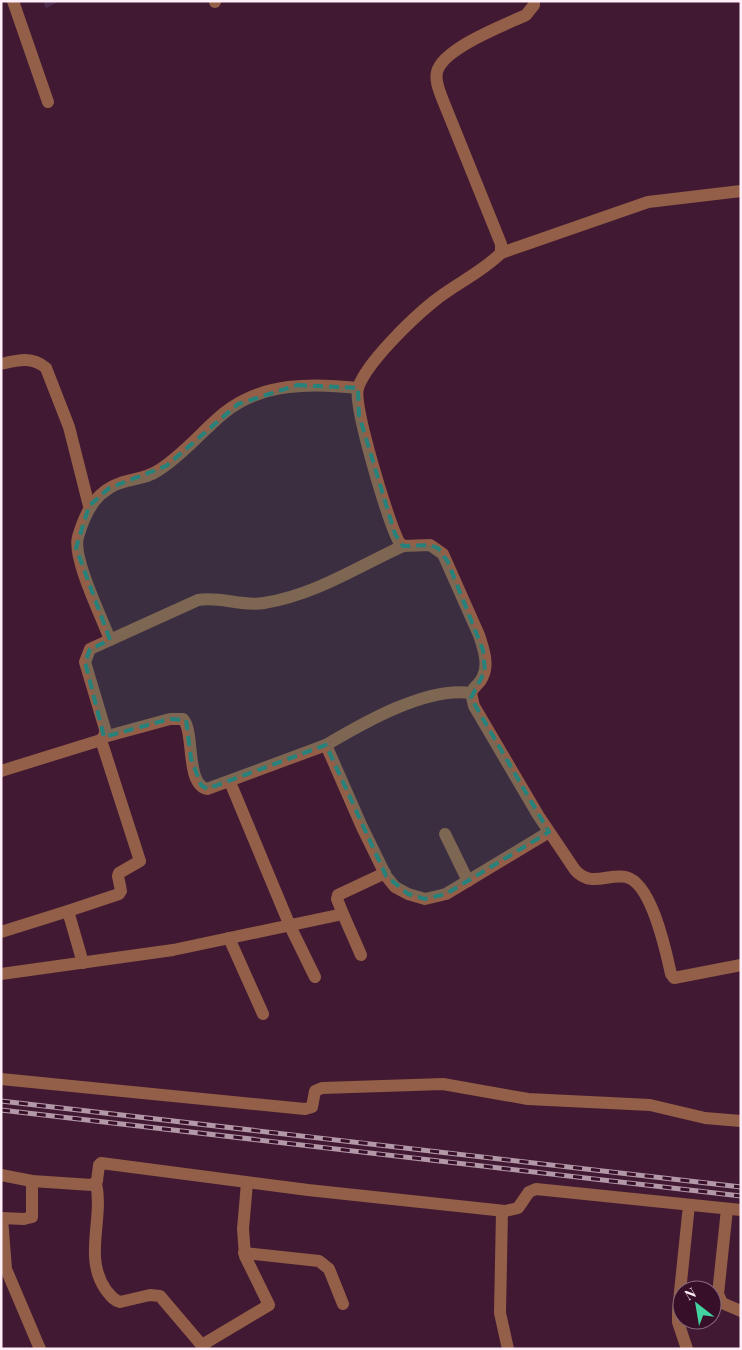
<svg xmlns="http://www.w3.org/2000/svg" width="742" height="1350" viewBox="0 0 742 1350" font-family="'Playfair Display',serif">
<rect width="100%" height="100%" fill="#421932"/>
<polygon fill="#4e2d50" points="43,1 56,1 56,3 46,8"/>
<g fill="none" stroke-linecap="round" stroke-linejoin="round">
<g stroke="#935f48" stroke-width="12">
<polyline points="13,1 48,102"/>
<polyline points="215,1 215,2"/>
<path d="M534,1V5L526,15C505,25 443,48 437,72C435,81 439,90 442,98L501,244V253C481,273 455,284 433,302C413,318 366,363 358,388C353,406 388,521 399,542L403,546L430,545L443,554L479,635C483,647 489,664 483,676C481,683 474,686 471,693L474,706L538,815L575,870C591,888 608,873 626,877C652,883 666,952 671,974L674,978L741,965"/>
<polyline points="501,253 648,202 741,191"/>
<path d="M1,364C18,360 32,356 46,368L69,427L89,506"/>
<path d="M110,640C102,617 72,558 78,537C86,509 98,488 127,481C139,478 149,477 159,470C184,454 202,431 224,413C262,382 313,383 358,388"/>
<path d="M471,693C427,686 363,723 326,745L362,827L386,876L395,887L408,894L425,899L446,894L549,832"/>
<path d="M104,737L170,719H183C195,731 185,784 207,789L326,745"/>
<path d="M1,771L101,740L105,734V729L85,662L90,649L198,600C221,596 242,607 264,603C315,595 357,567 403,546"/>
<polyline points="230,782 290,926 315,977"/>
<polyline points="445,834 468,881"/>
<polyline points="343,914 361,955"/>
<polyline points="1,932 68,911"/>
<polyline points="229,938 263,1014"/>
<polyline points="83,963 68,911 119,894 121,891 118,876 119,873 140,861 101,740"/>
<polyline points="1,974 173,950 343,914 337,899 338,895 385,873"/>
<polyline points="1,1079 305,1109 312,1107 315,1091 322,1088 443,1084 528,1099 650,1105 705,1118 741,1121"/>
<polyline points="1,1175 32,1181 92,1185 97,1181 99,1165 101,1163 308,1190 505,1211 518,1208 529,1192 536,1189 741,1210"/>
<path d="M96,1183C104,1219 83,1258 106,1290C110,1295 113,1300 120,1302L150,1295L160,1296L205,1349"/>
<polyline points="727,1209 718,1294 722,1303 741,1311"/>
<polyline points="502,1211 500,1313 508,1349"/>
<polyline points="1,1218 24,1219 32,1217 32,1181"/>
<polyline points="2,1218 6,1269 40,1349"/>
<polyline points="244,1253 319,1261 329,1269 343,1304"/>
<polyline points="202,1345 269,1305 245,1256 243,1229 247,1183"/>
<polyline points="687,1349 678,1322 678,1311 689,1205"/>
</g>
<g stroke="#b399a8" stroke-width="5">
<g id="rail">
<polyline points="1,1101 741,1187"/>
<polyline points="1,1110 741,1196"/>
</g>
</g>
<use href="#rail" stroke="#370f28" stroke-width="3" stroke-dasharray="9" stroke-linecap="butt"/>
</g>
<path fill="#27827c" fill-opacity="0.2" stroke="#27827c" stroke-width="4" stroke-dasharray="10 6" stroke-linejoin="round" d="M297,385L358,388L359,415L395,534L403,546L430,545L438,548L448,562L483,650L485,671L471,698L549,832L446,894L425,899L408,894L386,876L326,745L207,789L201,785L191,759L186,720L170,719L104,737L85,662L90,649L110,640L76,548L89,506L109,488L166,466L238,404Z"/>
<rect width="742" height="1350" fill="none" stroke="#ffeef7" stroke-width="5"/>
<g transform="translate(697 1305) rotate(329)"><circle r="24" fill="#370f28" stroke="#87687b"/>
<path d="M0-4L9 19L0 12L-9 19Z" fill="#42d4a0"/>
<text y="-8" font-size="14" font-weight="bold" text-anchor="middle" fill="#ffeef7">N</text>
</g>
</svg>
